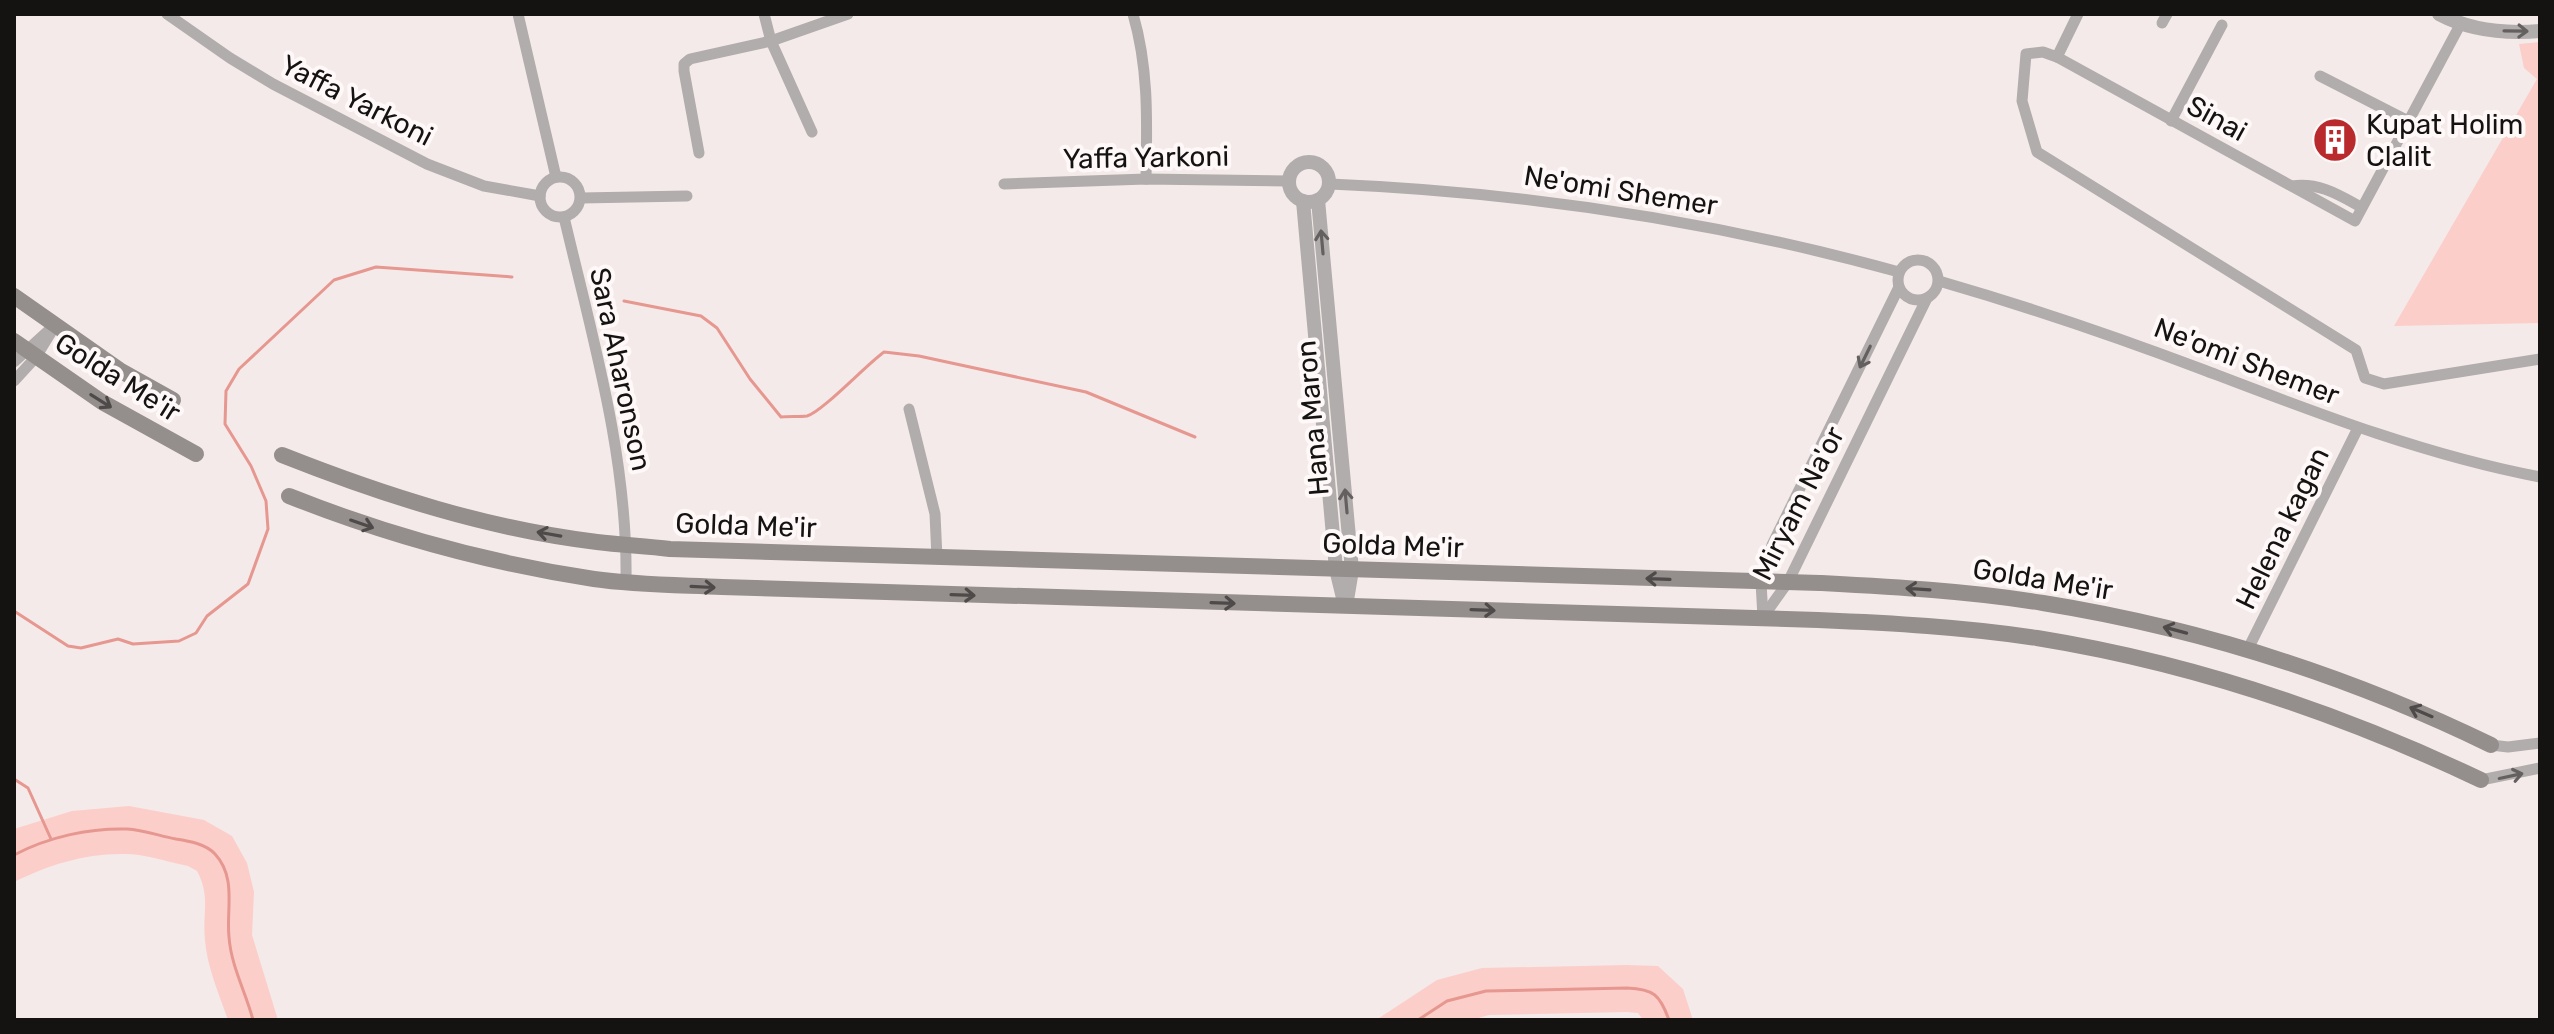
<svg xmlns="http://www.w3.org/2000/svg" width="2554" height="1034" viewBox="0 0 2554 1034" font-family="Rubik,sans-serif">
<rect width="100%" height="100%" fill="#f4eae9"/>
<g fill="#fccec9">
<path d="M2540 42V323L2394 326 2537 79 2524 68 2519 44Z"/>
<path d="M129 806 204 820 232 836 247 863 254 892 252 935 278 1020H228C219 994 207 967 205 940 202 913 211 897 197 871L188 866C168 862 145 854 125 854 86 853 48 865 14 882V829L72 811Z"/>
<path d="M1627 965 1658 966 1683 989 1693 1020H1643L1638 1013 1627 1012 1489 1015 1471 1020H1376L1437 980 1482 968Z"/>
</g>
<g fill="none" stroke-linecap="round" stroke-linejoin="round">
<g stroke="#e69790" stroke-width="3">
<path d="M624 301 701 316 717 328 750 379 781 417C789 416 799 417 807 416 822 412 866 365 884 352L919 356 1086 392 1195 437"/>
<path d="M14 611 68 646 81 648 118 639 133 644 179 641 196 633 207 616 248 584 268 529 266 501 251 466 225 424 226 391 239 369 334 280 376 267 512 277"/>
<path d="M14 779 28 788 51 839"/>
<path d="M14 855C48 837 89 828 127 829 143 830 160 836 176 839 189 841 206 844 215 854 237 878 226 909 229 937 231 966 246 993 253 1020"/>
<path d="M1418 1020 1447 1001 1486 991 1627 988C1654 989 1660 995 1669 1020"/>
</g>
<g stroke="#b1adac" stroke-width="11">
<path d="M167 14 230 58 273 84 427 164 484 186 540 196"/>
<path d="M518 14 556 177"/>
<path d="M764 14 771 41 812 132"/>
<path d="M1133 14C1149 69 1147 123 1146 179"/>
<path d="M2162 23 2167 14"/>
<path d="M2460 25 2355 221 2057 57 2043 52 2026 54 2022 101 2037 152 2356 350 2365 378 2384 384 2540 359"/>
<path d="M2057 57 2078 14"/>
<path d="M2320 76 2410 122"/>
<path d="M2171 121 2222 25"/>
<path d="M699 153 684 71V64L690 59 771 41 848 14"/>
<circle cx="560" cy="197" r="20"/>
<path d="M1004 184 1146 179 1289 181"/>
<path d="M1330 184C1522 192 1714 221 1899 272"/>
<path d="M2292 186C2319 182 2339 195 2361 207"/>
<path d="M581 198 687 196"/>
<path d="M564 217C592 336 628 457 626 581"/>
<circle cx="1918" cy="280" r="20"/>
<path d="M1939 281C2029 307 2117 337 2204 370 2314 412 2424 455 2540 477"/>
<path d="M14 362 48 331"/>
<path d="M14 381 36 357 55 326"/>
<path d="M909 409 935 514 937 558"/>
<path d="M1763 617 1788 582 1927 298"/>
<path d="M1763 618 1761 582 1772 545 1899 287"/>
<path d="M2248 649 2358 428"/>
<path d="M2491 745 2508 747 2540 743"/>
<path d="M2481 780 2540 768"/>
</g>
<g stroke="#b1adac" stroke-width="14">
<path d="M2439 14C2471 31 2505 34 2540 31"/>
<circle cx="1309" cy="182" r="20"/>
<path d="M1318 200 1352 570 1346 606"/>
<path d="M1303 201 1336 569 1344 602"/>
</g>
<g stroke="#948e8d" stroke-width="16">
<path d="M14 296 121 371 173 400"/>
<path d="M14 341 102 402 196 454"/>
<path d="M282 455C383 495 488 529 597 542 621 545 646 546 670 549L1820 583C1894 587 1969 591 2043 603 2199 628 2349 676 2491 745"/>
<path d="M289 496C387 535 489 563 594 579 636 585 680 585 722 587L1818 620C1891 623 1964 627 2037 638 2192 663 2340 713 2481 780"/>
</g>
</g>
<defs><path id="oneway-shaft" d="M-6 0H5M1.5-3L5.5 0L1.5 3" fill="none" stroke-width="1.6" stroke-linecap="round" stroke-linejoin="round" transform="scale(2)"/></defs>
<g stroke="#63605f">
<use href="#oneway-shaft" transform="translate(2516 31) rotate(1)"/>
<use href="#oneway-shaft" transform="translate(1322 242) rotate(-95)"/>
<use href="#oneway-shaft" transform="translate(1865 357) rotate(116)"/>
<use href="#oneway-shaft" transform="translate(1346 501) rotate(-95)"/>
<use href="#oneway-shaft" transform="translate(2511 776) rotate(-12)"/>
</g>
<g stroke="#4e4a49">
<use href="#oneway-shaft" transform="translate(101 401) rotate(32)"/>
<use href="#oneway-shaft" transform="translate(362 524) rotate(19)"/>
<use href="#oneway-shaft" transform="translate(549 534) rotate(-170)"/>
<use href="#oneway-shaft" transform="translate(1658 579) rotate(-178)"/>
<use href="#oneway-shaft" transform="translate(703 587) rotate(3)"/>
<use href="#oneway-shaft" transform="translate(1918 589) rotate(-176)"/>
<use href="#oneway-shaft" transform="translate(963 595) rotate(2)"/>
<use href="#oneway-shaft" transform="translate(1223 603) rotate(2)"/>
<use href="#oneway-shaft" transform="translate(1483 610) rotate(2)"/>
<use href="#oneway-shaft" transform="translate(2175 630) rotate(-165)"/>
<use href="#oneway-shaft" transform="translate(2421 712) rotate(-157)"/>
</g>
<defs>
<g id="building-disc" transform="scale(2.3)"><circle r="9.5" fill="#b92a2c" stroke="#fef9f8"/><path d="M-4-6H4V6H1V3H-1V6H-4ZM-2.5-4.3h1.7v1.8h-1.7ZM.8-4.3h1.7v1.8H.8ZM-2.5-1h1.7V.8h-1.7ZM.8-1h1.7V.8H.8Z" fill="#fff"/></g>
</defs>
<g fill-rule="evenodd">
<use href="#building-disc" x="2335" y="140"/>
</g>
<g text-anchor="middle" stroke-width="8" stroke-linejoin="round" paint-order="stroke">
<g font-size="28" fill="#151212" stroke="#fef9f8">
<text transform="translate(357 100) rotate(27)" y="10">Yaffa Yarkoni</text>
<text transform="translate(2217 118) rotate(29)" y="10">Sinai</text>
<text transform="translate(1146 157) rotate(-1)" y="10">Yaffa Yarkoni</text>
<text transform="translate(1621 190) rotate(9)" y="10">Ne'omi Shemer</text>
<text transform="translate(2247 361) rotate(21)" y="10">Ne'omi Shemer</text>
<text transform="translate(621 369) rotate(78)" y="10">Sara Aharonson</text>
<text transform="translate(118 377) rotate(32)" y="10">Golda Me'ir</text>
<text transform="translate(1312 418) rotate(-95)" y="10">Hana Maron</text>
<text transform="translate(1798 503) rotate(-63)" y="10">Miryam Na'or</text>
<text transform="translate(746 525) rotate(2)" y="10">Golda Me'ir</text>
<text transform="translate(2282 528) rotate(-64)" y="10">Helena kagan</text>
<text transform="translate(1393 545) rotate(2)" y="10">Golda Me'ir</text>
<text transform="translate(2043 579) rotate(9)" y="10">Golda Me'ir</text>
</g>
<g font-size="28" fill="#151212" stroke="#fef9f8" text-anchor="start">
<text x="2366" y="134">Kupat Holim<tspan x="2366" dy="32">Clalit</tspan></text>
</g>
</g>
<rect width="2554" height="1034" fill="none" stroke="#151212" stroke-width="32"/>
</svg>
